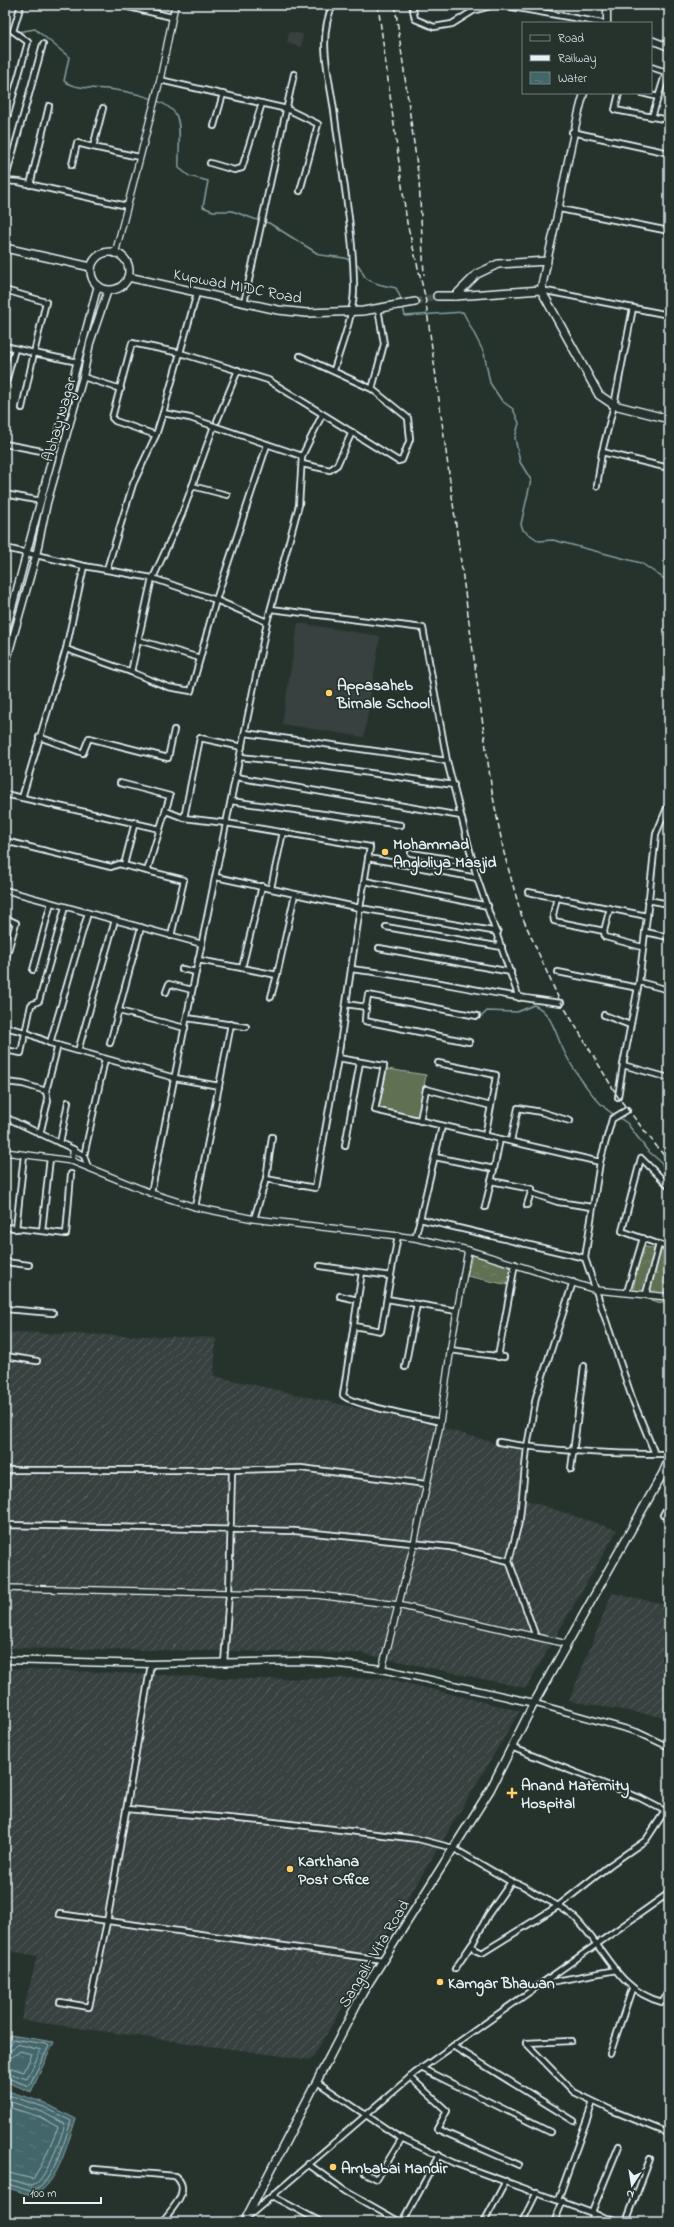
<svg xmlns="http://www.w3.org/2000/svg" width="674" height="2227" viewBox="0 0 674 2227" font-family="'Indie Flower',sans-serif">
<defs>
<pattern id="industrial-furrows" width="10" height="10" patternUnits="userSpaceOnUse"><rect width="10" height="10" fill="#374141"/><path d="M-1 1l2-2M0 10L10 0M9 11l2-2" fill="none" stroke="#545d5d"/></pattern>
<pattern id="forest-crowns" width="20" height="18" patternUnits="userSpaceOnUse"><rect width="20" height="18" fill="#5e7052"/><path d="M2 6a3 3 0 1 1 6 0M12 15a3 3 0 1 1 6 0" fill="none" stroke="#75856c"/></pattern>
<pattern id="water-ripples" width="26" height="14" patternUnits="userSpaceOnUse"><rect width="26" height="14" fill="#436669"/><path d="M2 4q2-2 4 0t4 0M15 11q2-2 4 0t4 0" fill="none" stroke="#5e7c7f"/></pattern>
</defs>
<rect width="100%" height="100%" fill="#26332d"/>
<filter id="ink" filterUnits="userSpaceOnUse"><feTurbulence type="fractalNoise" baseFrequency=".025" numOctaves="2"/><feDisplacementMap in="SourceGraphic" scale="8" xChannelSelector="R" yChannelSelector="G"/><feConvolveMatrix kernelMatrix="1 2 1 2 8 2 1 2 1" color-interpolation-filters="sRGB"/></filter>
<g filter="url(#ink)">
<g fill="#374141">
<path d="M289 32 303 34 301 47 287 43Z"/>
<path d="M298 623 380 636 364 737 282 724Z"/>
</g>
<g fill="url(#industrial-furrows)">
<path d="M5 1332 216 1338 214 1376 428 1424 523 1451 520 1498 617 1530 526 1688 360 1653 5 1648Z"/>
<path d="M612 1593 669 1605V1718L569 1701Z"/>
<path d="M5 1668 250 1679 386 1678 520 1711 311 2060 21 2020 37 1956 5 1950Z"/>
</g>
<path fill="#5e7052" stroke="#a3b0a5" d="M387 1069 426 1075 418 1119 379 1109Z"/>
<g fill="url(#forest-crowns)" stroke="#a3b0a5">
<path d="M642 1246 669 1252V1285L665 1304 632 1295Z"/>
<path d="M472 1255 517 1265 513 1286 467 1276Z"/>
</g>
<g fill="url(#water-ripples)" stroke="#859ea2">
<path d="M10 2035 54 2042 31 2092 5 2081V2052Z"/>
<path d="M5 2090 45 2103 76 2119C67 2144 59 2182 34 2196L5 2187Z"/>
</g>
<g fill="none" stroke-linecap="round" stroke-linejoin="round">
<g stroke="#a6b9bf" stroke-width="1">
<path d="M5 2047 10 2046 13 2039 46 2044 49 2046 29 2086 5 2077"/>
<path d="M5 2052 12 2050 17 2044 41 2050 27 2079 5 2072"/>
<path d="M5 2058 12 2057 20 2051 32 2054 24 2072 5 2066"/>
<path d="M5 2094 44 2107 71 2121C65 2140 52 2184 33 2192L5 2183"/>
<path d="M5 2100 42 2112 65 2124C61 2138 46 2181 32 2186L5 2178"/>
<path d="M5 2106 40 2117 58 2127 43 2162 33 2179 5 2172"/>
</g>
<g stroke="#859ea2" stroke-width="1.5">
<path d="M18 32 35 29 69 57 64 81C78 91 99 87 115 90 132 92 168 100 176 115 182 125 178 155 179 168L189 176 208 181 203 207 213 211H232L260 221"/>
<path d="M5 37 15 33"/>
<path d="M264 222 269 223 320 255 345 258 351 261"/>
<path d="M355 263C362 266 361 273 366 278 374 285 387 286 396 288L402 301"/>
<path d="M403 307 405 316 463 312 484 353 490 383 502 401 513 409 519 423 515 438 520 462 531 480 521 524 523 530 539 541 553 540 641 563 669 582"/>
<path d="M482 1016 487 1011 517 1012 534 1005C551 1012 555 1032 562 1047 571 1067 597 1106 615 1115"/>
<path d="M618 1117 627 1123 647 1150 662 1163 664 1170 669 1175"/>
</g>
<path stroke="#43504b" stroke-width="7" stroke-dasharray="7 3.5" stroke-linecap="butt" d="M415 302 437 296"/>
<g stroke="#e8f1f8" stroke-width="8">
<g id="minor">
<path d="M120 5 172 17"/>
<path d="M333 5C316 39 331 82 335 118 342 173 353 229 354 284 355 312 342 343 334 370"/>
<path d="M412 5 415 19 434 27 452 24 473 11 494 5"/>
<path d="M501 5 602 23"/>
<path d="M651 67 669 73"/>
<path d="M160 80 287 109 318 124 300 191"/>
<path d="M619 93 615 110 669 120"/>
<path d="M642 93 658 97"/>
<path d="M103 108 93 147 139 157"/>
<path d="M652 117 666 72"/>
<path d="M5 125 28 42 13 31 21 5"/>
<path d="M214 126 223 94"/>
<path d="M572 132 669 153"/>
<path d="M210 163 234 170 242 168 262 103"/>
<path d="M72 165 77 143 93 147"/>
<path d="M5 181 43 44"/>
<path d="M5 181 19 182 127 206"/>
<path d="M30 185 49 106"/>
<path d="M560 209 669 231"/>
<path d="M5 290 46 302 34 353 5 346"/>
<path d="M541 290 633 308 614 405 602 452 597 486"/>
<path d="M244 303 294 74"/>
<path d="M633 308 669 315"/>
<path d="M300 356 372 389 384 344 378 308"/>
<path d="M83 377 121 389"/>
<path d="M5 386 15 349"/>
<path d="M22 408 34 353 78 362"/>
<path d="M163 413 197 293"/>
<path d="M217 421 238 370"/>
<path d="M156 435 115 421 112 418 132 343 180 353 268 380 398 461 402 460 410 439 408 418 372 389"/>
<path d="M5 444 52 453"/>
<path d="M602 452 669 468"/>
<path d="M302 464 330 470 337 465 352 432"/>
<path d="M192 486 227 495"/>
<path d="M5 494 41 501"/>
<path d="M5 548 84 566 152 578 216 600 267 622 299 505 302 456 322 415"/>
<path d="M84 566 66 649 131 672 152 578"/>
<path d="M107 569 133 484 156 435 163 413 190 418 302 456"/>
<path d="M153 578 182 514 214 426"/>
<path d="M271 609 423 628 447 761 477 878 519 998"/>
<path d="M138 640 200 658"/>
<path d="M131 672 168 687 191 691 216 600 267 445"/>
<path d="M245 733 447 761"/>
<path d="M39 737 83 753 89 738 168 758 174 730"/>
<path d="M240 757 314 765 454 785"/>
<path d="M236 777 461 816"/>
<path d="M120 783 170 796 147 871"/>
<path d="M5 794 160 829"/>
<path d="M22 798 66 649"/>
<path d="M231 801 401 825"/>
<path d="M166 811 184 818 200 738 242 747"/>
<path d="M184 818 226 823 370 847 360 908 216 877"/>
<path d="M5 841 111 867 119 864 184 880 171 936"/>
<path d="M411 853 474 863"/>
<path d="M368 858 477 878"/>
<path d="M124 865 135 822"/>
<path d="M365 881 488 906"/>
<path d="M262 886 242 968 277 975 295 894"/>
<path d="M271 888 283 832"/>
<path d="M5 890 202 944"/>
<path d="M528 892 647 916 639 982 623 1065 669 1078"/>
<path d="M557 897 553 915 554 921 604 931"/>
<path d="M648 900 669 904"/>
<path d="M610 908 604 931 605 937 642 947"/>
<path d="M647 916 656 834 669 803"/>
<path d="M5 918 16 923 5 961"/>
<path d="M115 920 78 1051 175 1078 219 1086 231 1024"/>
<path d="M386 927 502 947"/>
<path d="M645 932 669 937"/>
<path d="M379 948 511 972"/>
<path d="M198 960 242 968"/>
<path d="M182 969 196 972"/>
<path d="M351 969C422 977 491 995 561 1003"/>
<path d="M33 970 51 903"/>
<path d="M558 972 638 988"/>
<path d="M639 982 669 990"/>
<path d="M166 992 169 984 192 990"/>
<path d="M271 997 277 975"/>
<path d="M346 1004 366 1007 365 1021 469 1042"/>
<path d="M366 1007 368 995 477 1016"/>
<path d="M119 1011 185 1028"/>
<path d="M604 1015 630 1025"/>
<path d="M187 1018 246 1027"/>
<path d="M5 1027 25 1032 50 1043 88 913"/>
<path d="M50 1043 78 1051"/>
<path d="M110 1043 141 927"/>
<path d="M5 1050 21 1053 31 1005 39 1001 65 907"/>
<path d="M338 1058 384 1066 375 1110 600 1162 612 1119 627 1110"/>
<path d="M5 1082 23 1084 46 1091"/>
<path d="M618 1097 623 1065"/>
<path d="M5 1117 73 1149 72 1161"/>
<path d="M420 1121 426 1089 491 1106 496 1075 438 1063"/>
<path d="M5 1126 7 1118"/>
<path d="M40 1134 48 1101 46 1091 58 1045"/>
<path d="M485 1136 491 1106"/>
<path d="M511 1141 518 1108 541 1112 570 1121"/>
<path d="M60 1143 68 1102"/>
<path d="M345 1146 360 1062"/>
<path d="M73 1149 84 1156"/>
<path d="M435 1157 494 1169 500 1139"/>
<path d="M50 1158 42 1231 66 1234 71 1174"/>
<path d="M600 1162 585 1258 632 1398 655 1454"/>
<path d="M88 1167 84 1156 105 1059"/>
<path d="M266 1179 315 1188 338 1058 360 908 498 932"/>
<path d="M491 1181 532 1189 527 1205"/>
<path d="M669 1186 641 1158 622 1231 669 1248"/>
<path d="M151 1193 267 622"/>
<path d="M531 1193 558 1202 592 1207"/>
<path d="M195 1207 219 1086"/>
<path d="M485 1207 494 1169"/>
<path d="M254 1219 266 1179 272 1137"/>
<path d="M420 1219 442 1126"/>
<path d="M5 1227 42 1231"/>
<path d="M16 1229 24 1155"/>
<path d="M415 1238 420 1219 585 1258"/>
<path d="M5 1262 29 1265"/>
<path d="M320 1266 362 1272"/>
<path d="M391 1276 362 1272 343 1395C348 1404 425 1418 440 1422"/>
<path d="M627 1292 643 1238"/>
<path d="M646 1294 659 1244"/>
<path d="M340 1296 358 1300"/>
<path d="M387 1299 457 1311"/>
<path d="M5 1309 53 1313"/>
<path d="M354 1326 381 1331 398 1235"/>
<path d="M450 1350 504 1357"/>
<path d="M5 1356 37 1361"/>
<path d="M498 1357 515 1264"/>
<path d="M405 1367 417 1304"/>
<path d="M499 1442C555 1452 612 1454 669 1454"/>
<path d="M571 1469 584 1366"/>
<path d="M5 1470H232L301 1468 426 1484"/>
<path d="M5 1494 6 1469"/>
<path d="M669 1504 663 1515 669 1516"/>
<path d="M5 1525 295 1531 450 1547 509 1561"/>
<path d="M536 1637 509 1561 520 1518 527 1447 536 1397 573 1282"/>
<path d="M224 1663 229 1594 232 1470"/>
<path d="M534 1703 637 1732 669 1747"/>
<path d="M511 1747 640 1798 669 1813"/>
<path d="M127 1809 273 1822 418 1839 453 1848 511 1882 488 1915 472 1945 475 1950 482 1953 558 1906 610 1865 646 1840 665 1811"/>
<path d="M511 1882C522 1883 528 1890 538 1895 550 1901 563 1908 574 1917 605 1947 617 1991 662 2002L669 1990"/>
<path d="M59 1914 383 1960"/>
<path d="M455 1969 472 1944"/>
<path d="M545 1983 616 1970"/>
<path d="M60 2002 89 2007 107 1922 151 1664"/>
<path d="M526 2043 574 2092 611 2110 668 2133"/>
<path d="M526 2043 571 2041"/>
<path d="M453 2046 574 2121"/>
<path d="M610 2054 632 1989"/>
<path d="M421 2068 550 2132"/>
<path d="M410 2077 447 2111 437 2129 519 2165"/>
<path d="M317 2082 397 2136 454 2163 617 2222"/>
<path d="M308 2164 345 2191 400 2222"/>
<path d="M94 2169 175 2176C193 2190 172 2208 162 2222"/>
<path d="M365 2173 377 2179 402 2138"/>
<path d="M272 2196 321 2222"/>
<path d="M558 2200 593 2102"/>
<path d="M592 2212 619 2146"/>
<path d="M250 2215 415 2073 669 1893"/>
<path d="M403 2222 439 2155"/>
<path d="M484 2222 506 2181"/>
<path d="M522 2222 537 2192"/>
<path d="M554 2222 563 2201"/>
<path d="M591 2222 594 2213"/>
<path d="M626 2222 650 2159"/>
</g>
</g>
<g stroke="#e8f1f8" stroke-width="8">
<g id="tertiary">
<path d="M115 254 160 80 175 5"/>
<path d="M5 1152 72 1161 151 1193 195 1207 254 1219 415 1238 468 1250 596 1290 669 1297"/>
<path d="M5 1588 317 1595 398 1605 567 1644"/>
<path d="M382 1669 414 1544 439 1429 452 1340 468 1250"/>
</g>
</g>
<g stroke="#e8f1f8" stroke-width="9">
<g id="secondary">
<path d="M607 5V23"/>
<path d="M651 40 669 47"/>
<path d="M547 261C561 205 568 148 584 93"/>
<path d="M5 634 98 285"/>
<path d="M5 666 36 556 47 503 83 377 90 343 108 290"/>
<path d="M5 1660 151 1664 297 1661 322 1662 382 1669 534 1703"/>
</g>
</g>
<g stroke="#e8f1f8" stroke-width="10">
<g id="primary">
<path d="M5 248 91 267"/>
<circle cx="110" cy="271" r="19"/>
<path d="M128 277 278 310 306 313 363 311 415 302"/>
<path d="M437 296H455L477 274 498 264 547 261 541 290 599 395 614 405 669 419"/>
<path d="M455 296 541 290"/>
<path d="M244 2222 363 1992 490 1790 534 1703 663 1473 669 1459"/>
</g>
</g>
<use href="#minor" stroke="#26332d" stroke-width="4.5"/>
<use href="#tertiary" stroke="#26332d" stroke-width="5.5"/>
<use href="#secondary" stroke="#26332d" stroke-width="6"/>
<use href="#primary" stroke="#26332d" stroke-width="7"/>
<g stroke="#e8f1f8" stroke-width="1.5" stroke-dasharray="6 3" stroke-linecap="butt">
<path d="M378 5 407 223 425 296 430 333 492 792 504 853 521 914 558 997 618 1097 669 1162"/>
<path d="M395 5 419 180 424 275"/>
</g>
</g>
</g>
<g fill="#ffd166" stroke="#26332d" stroke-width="1.5">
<circle cx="329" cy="693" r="4"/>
<circle cx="385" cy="852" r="4"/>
<path d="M510 1787h4v4h4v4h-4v4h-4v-4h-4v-4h4z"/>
<circle cx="290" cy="1869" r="4"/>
<circle cx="440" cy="1982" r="4"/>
<circle cx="333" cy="2167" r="4"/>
</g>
<g text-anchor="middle" stroke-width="3.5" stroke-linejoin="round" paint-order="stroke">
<g font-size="16" fill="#e8f1f8" stroke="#26332d">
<text transform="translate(238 285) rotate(11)" y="6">Kupwad MIDC Road</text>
<text transform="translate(58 419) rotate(-74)" y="6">Abhay Nagar</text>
<text transform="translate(373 1953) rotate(-59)" y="6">Sangali- Vita Road</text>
</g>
<g font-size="16" font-weight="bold" fill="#e8f1f8" stroke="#26332d" text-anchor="start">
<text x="337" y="690">Appasaheb<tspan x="337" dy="18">Birnale School</tspan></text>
<text x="393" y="849">Mohammad<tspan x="393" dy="18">Angloliya Masjid</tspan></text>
<text x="521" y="1790">Anand Maternity<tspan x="521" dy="18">Hospital</tspan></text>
<text x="298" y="1866">Karkhana<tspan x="298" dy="18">Post Office</tspan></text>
<text x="448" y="1988">Kamgar Bhawan</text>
<text x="341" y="2173">Ambabai Mandir</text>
</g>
</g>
<rect width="674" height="2227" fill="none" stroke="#26332d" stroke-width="20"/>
<rect x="10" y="10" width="654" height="2207" fill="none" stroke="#e8f1f8" stroke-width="1.5" filter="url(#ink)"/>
<rect x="522" y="22" width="130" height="72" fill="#26332d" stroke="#747f7e"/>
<rect x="530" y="35" width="20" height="6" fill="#26332d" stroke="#747f7e"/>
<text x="558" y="42" font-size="12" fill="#e8f1f8">Road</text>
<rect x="530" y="55" width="20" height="6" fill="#e8f1f8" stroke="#747f7e"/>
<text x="558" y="62" font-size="12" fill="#e8f1f8">Railway</text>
<rect x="530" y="72" width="20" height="12" fill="url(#water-ripples)" stroke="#747f7e"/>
<text x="558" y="82" font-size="12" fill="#e8f1f8">Water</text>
<g transform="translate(632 2185) rotate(192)" stroke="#26332d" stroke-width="3" paint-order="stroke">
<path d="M0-3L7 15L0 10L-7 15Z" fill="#e8f1f8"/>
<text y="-6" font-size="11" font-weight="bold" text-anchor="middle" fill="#e8f1f8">N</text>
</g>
<path d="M24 2197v6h77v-6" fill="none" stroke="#e8f1f8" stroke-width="2"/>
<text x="30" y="2197" font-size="12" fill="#e8f1f8" stroke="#26332d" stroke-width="3" paint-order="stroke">100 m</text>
</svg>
